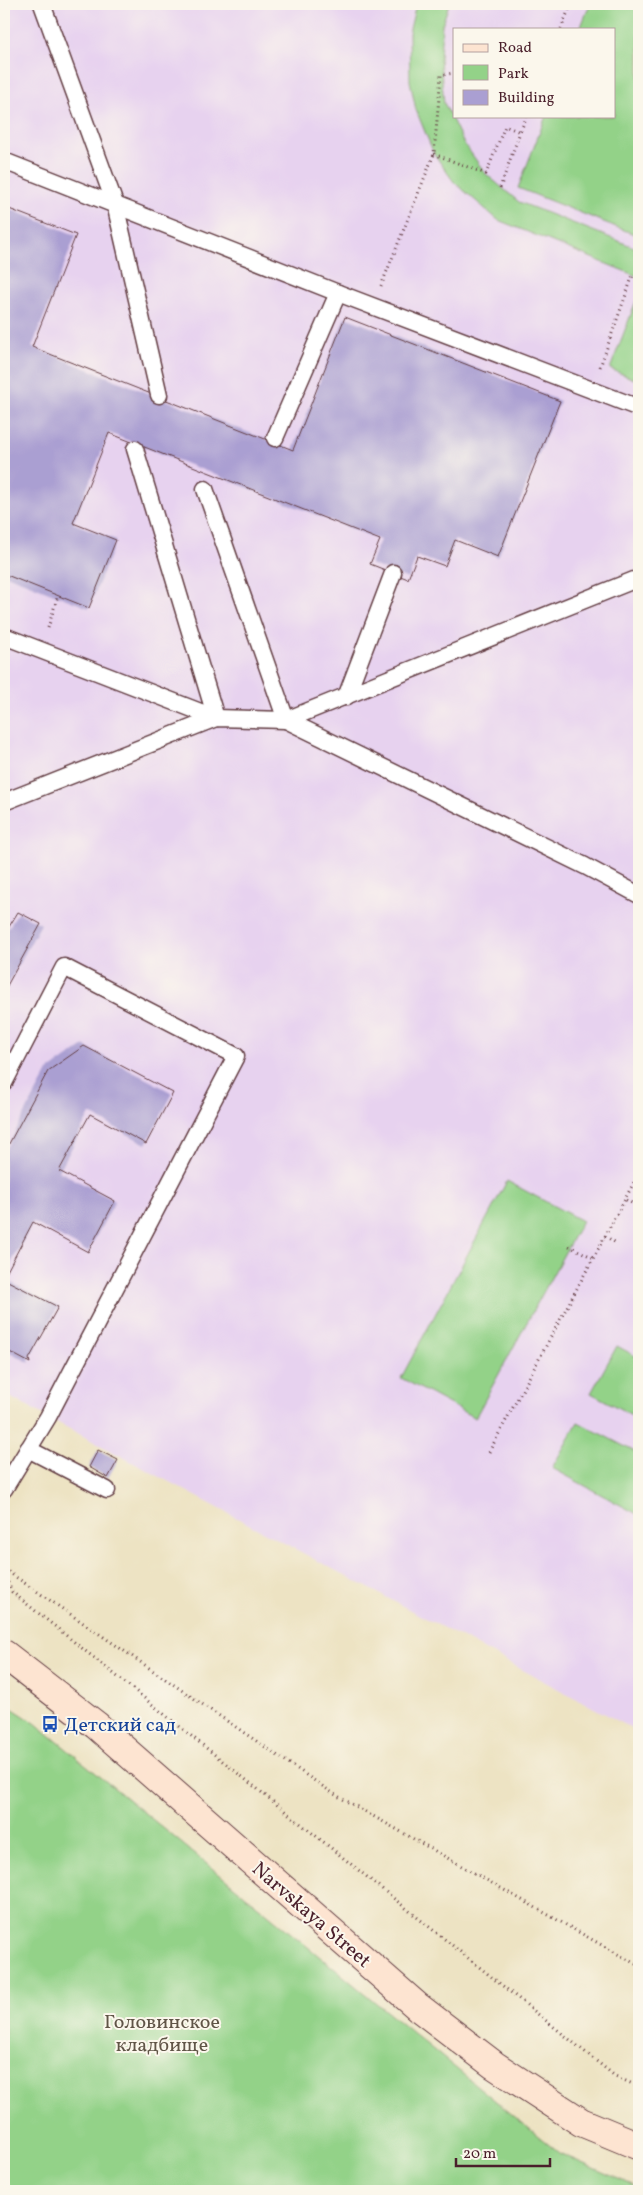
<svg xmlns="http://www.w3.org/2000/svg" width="643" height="2195" viewBox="0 0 643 2195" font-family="Vollkorn,serif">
<rect width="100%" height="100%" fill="#fbf7ec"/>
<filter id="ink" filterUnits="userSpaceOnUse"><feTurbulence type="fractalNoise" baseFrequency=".02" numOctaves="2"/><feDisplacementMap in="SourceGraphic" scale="10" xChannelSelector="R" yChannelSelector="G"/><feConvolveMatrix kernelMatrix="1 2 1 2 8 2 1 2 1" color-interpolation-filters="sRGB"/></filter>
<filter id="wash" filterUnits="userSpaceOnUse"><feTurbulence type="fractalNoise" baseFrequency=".0096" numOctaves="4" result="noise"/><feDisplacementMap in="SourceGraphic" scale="20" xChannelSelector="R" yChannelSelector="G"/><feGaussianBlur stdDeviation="1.12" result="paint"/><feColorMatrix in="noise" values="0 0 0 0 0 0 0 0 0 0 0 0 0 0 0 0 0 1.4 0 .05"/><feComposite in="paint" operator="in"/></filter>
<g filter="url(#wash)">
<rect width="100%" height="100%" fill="#ede3c3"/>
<path fill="#e7d2ef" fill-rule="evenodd" d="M4 4H639V1732L4 1394ZM454 29H614V116H454Z"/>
<g fill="#93d288" stroke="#6e785a">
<path d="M416 4H449L442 25 440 59 444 103 463 142 486 174 519 202 639 249V277L498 220 454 182 434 154 416 110 410 81 409 33Z"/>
<path d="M590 4H639V236L518 188 546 116H614V29H580Z"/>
<path d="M638 296H639V381L610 369Z"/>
<path d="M507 1181 582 1221 475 1418 401 1378Z"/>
<path d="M617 1346 639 1358V1419L591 1393Z"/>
<path d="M578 1422 639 1454V1515L552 1468Z"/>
<path d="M4 1703 35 1723 559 2153 639 2188V2191H4Z"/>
</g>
<g id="blocks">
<g fill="#aa9fd2">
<path d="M4 207 76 235 32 347 293 450 345 317 560 401 498 557 455 540 445 566 417 556 408 579 370 564 380 540 109 433 73 523 116 540 89 608 4 574Z"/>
<path d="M18 912 41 924 4 991V935Z"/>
<path d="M84 1046 173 1093 146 1144 90 1114 59 1171 115 1201 88 1252 33 1222 4 1277V1153L48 1071Z"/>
<path d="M4 1279 58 1307 29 1359 30 1363 4 1349Z"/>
<path d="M98 1450 118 1460 108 1478 89 1467Z"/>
</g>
</g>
</g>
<g filter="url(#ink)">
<use href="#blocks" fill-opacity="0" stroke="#623c42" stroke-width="1"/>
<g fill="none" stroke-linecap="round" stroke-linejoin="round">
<g stroke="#623c42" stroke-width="19">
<g id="lane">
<path d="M42 4 115 204 159 395"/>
<path d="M4 161 338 293 639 408"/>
<path d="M275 438 338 293"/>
<path d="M205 489 286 720 585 866 639 895"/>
<path d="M4 636 216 718 135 449"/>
<path d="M346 697 393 573"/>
<path d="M4 802 216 718 286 720 639 578"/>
<path d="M4 1083 64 967 236 1056 48 1417 4 1489"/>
<path d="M28 1449 107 1490"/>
</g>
</g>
<g stroke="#623c42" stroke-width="30">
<path id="secondary" d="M4 1654 96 1725 418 2007 494 2065 581 2122 639 2146"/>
</g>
<g stroke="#623c42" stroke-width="3" stroke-dasharray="1 4" stroke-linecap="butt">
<path d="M561 29 571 4"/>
<path d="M434 154 486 174 505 126 520 132 527 116"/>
<path d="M500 188 520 132"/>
<path d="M381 286 434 154 441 75 454 73"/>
<path d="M600 367 633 275"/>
<path d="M48 628 58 595"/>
<path d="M626 1200 639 1207"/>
<path d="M605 1236 616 1243"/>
<path d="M569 1246 594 1258"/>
<path d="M489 1452 639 1173"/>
<path d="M4 1569 334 1794 639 1966"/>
<path d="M4 1573 12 1592 615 2076 639 2087"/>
</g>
<use href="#lane" stroke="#fff" stroke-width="16"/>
<use href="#secondary" stroke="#fde4d1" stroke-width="28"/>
</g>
</g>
<defs>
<g id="bus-bare" transform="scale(1.35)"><path d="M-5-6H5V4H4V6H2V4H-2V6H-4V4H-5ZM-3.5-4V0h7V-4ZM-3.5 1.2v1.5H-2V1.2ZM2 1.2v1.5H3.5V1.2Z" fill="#1a4fb4" stroke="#fbf7ec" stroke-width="2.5" paint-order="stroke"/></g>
</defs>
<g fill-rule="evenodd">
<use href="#bus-bare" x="50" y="1724"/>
</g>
<g text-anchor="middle" stroke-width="4" stroke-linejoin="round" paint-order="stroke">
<g font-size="20" fill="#164399" stroke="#fbf7ec" text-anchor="start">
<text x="64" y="1731">Детский сад</text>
</g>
<g font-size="20" fill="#4a1f2b" stroke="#fbf7ec">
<text transform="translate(312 1914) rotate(41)" y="7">Narvskaya Street</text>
</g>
<g font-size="20" fill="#605547" stroke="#fbf7ec">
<text x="162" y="2028">Головинское<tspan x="162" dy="23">кладбище</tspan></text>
</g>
</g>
<rect width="643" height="2195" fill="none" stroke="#fbf7ec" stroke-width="20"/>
<rect x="453" y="28" width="162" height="90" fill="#fbf7ec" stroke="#b4a19f"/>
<rect x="463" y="44" width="25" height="8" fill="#fde4d1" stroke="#b4a19f"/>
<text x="498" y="52" font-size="15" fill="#4a1f2b">Road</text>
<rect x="463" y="65" width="25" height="15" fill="#93d288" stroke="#b4a19f"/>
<text x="498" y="78" font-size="15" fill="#4a1f2b">Park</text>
<rect x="463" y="90" width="25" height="15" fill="#aa9fd2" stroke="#b4a19f"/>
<text x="498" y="102" font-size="15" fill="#4a1f2b">Building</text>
<path d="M456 2158v8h94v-8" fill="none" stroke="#4a1f2b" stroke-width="2.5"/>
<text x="463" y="2158" font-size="15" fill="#4a1f2b" stroke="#fbf7ec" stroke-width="4" paint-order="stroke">20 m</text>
</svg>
